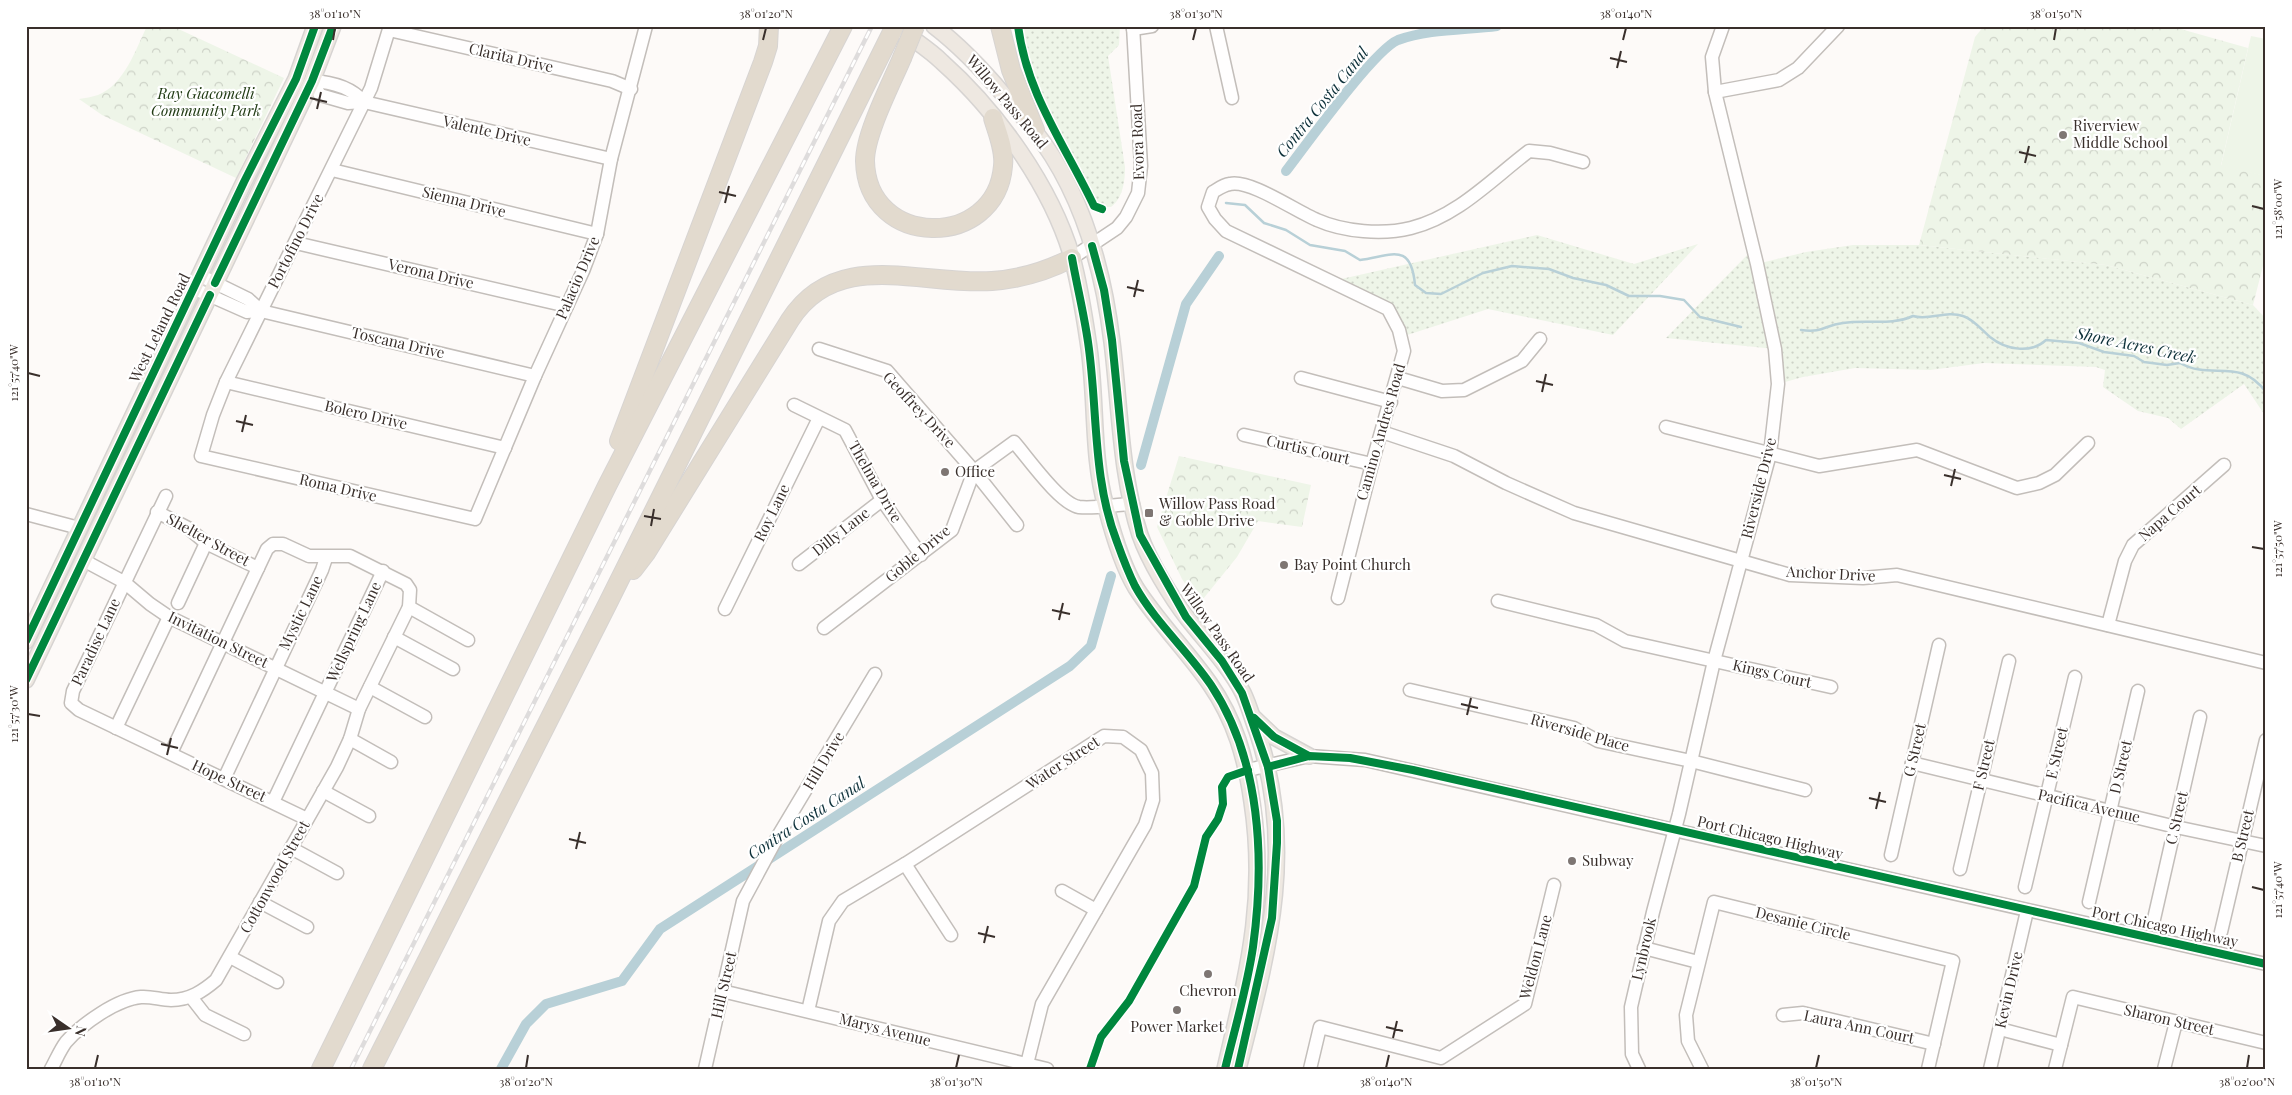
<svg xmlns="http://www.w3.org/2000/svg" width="2292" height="1095" viewBox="0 0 2292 1095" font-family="'Playfair Display',serif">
<defs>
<pattern id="grass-dots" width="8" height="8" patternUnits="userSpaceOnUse" patternTransform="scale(1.25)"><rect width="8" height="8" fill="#eef5e8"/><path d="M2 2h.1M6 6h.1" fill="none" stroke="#cdd2c7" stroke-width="1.8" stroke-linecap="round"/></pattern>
<pattern id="forest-crowns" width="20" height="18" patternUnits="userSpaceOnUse" patternTransform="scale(1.25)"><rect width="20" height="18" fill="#eef5e8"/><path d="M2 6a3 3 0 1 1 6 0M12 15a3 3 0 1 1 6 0" fill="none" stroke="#cdd2c7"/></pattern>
</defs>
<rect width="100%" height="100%" fill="#fdfaf8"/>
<g fill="url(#grass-dots)">
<path d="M1022 26H1120L1119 45 1108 56 1125 167C1125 181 1123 198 1111 207L1098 205 1092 199 1038 91 1031 72Z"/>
<path d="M1537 235 1634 264 1698 244 1613 335 1488 309 1401 337 1388 309 1328 282Z"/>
<path d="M1853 245H1919L2106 265 2253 305 2266 319V417L2244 384 2181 429 2168 418 2138 411 2103 387 2105 370 2096 367 1984 363 1930 370 1855 368 1803 377 1778 384 1775 349 1666 338 1753 249 1757 264 1806 252Z"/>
</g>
<g fill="url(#forest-crowns)">
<path d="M147 26H172L284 78 236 178 102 115 79 99C85 98 92 97 98 95 124 85 136 49 147 26Z"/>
<path d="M1984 26H2170L2248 48 2221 165 2266 176V254L2253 305 2106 265 1919 245 1975 37Z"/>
<path d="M1179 456 1311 485 1302 527 1258 521 1237 557 1199 604 1182 579 1157 527Z"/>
</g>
<path fill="#eef5e8" d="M2251 36 2266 39 2265 176 2221 166Z"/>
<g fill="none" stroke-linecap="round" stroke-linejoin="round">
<g stroke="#b8d0d7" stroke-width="2.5">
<path d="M1226 203 1245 205 1264 223 1286 230 1310 245 1345 251 1360 260C1391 256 1411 241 1415 285L1426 293 1441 294 1483 273 1512 266 1549 269 1573 278 1606 285 1629 296H1660L1684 300 1700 317 1741 327"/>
<path d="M1801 330C1824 333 1824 325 1843 323 1867 319 1891 326 1913 316 1929 321 1946 310 1963 316 1973 319 1982 330 1990 337 2006 350 2031 354 2046 340L2079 343 2104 352 2134 356 2144 362 2167 365 2180 363C2212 381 2239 356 2266 392"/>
</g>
<g stroke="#b8d0d7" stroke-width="10">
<path d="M1286 171C1306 145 1374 50 1398 40 1428 29 1465 30 1497 26"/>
<path d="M1141 465 1186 304 1219 256"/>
<path d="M501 1069 526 1024 546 1004 622 981 660 929 1070 666 1091 646 1111 576"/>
</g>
<g stroke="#c3beba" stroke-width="15">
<g id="minor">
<path d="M390 26 371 88 226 382 213 415 201 456 475 519 535 376 583 271 597 234 611 159 646 26"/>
<path d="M1216 26 1232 98"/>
<path d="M1133 29 1152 26"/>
<path d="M389 30 612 81 631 89"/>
<path d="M312 81 320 95 348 103 364 102 611 159"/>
<path d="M312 81C332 82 351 87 364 102"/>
<path d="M1715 92 1779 80 1798 68 1838 26"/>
<path d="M332 170 597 234"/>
<path d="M296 243 567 306"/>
<path d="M1072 258 1117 228 1126 217 1138 193 1141 166 1133 26"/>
<path d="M201 276 248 299 261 311"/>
<path d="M195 289 247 312 261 311 535 376"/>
<path d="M819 349 887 371 974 471 1017 525"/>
<path d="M1301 378 1391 402"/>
<path d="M1398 378 1442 391 1464 390 1522 361 1540 339"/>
<path d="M226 382 505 448"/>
<path d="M794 405 845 430 882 500 921 555"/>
<path d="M1666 427 1819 466 1917 450 2017 488 2039 483 2055 475 2088 443"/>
<path d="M1382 432 1454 456 1506 483 1574 513 1790 575 1863 578 1897 575 2266 663"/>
<path d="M1244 435 1372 464"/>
<path d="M166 496 73 691 71 703 79 710 307 819"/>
<path d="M26 514 79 528"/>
<path d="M83 560 124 582 150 604 169 617 359 709"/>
<path d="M799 564 882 500"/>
<path d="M1338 598 1372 464 1404 351 1399 330 1388 309 1226 231 1215 219 1208 207 1213 192C1218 189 1223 185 1230 184 1250 179 1297 212 1317 220 1344 232 1383 235 1411 228 1458 216 1492 179 1529 151L1550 153 1583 162"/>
<path d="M1498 601 1596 625 1625 641 1831 687"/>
<path d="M178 603 206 543"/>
<path d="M409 607 468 640"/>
<path d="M725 609 819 418"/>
<path d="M2108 625 2125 561 2133 545 2224 465"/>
<path d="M824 628 952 530 974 471 1014 442C1028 458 1060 504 1079 507 1096 509 1116 504 1133 504"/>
<path d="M394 637 453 669"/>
<path d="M370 687 425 717"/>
<path d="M1410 690 1574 728 1598 741 1691 761 1805 790"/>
<path d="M116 728 169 617"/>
<path d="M350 739 391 762"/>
<path d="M171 753 258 568"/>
<path d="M1912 763 2176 827 2266 846"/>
<path d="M1248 770 1309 756 1365 760 2266 964"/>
<path d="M224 779 322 570 326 558"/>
<path d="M323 791 369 816"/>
<path d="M273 802 383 571"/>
<path d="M291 848 337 873"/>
<path d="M1891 855 1939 645"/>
<path d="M905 864 951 935"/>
<path d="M1960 869 2009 661"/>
<path d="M2025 887 2075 677"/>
<path d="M1062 891 1096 910"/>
<path d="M260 902 307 927"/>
<path d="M2089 902 2138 691"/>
<path d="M2154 919 2200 717"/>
<path d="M2221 932 2266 740"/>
<path d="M1644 948 1698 962"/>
<path d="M230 957 277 982"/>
<path d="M722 991 1047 1069"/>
<path d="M191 997 205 1015 244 1034"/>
<path d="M808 1011 829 921 843 901 905 864 1104 736 1123 737 1141 750 1152 773 1153 800 1145 825 1042 1004 1027 1064"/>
<path d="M1783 1015 1803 1013 1934 1044"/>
<path d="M2000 1029 2061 1045"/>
<path d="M51 1069C56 1060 60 1050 66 1042 82 1024 117 999 141 997 151 996 161 1000 171 1000 190 1000 203 991 216 980L337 767 350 739 359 709 409 607 410 590 406 584 350 556H309L283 544H273L267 549 258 568 206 543 188 528 157 512"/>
<path d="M705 1069 743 901 778 836 875 674"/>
<path d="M1310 1069 1320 1027 1441 1058 1525 1004 1554 885"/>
<path d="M1639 1069 1632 1054 1631 1007 1653 912 1679 814 1714 661 1770 454 1778 384 1775 349 1757 264 1715 92 1712 57 1723 26"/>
<path d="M1702 1069 1688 1041 1686 1015 1714 902 1953 961 1928 1069"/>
<path d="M1990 1069 2027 911"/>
<path d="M2055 1069 2073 997 2266 1043"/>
<path d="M2164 1069 2176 1022"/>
</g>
</g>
<g stroke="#d7d4d2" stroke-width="18">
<g id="major">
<path d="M934 26C960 46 982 69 1003 94 1013 106 1024 117 1033 129 1081 189 1103 267 1112 342 1120 406 1120 473 1140 535 1149 561 1171 597 1188 619 1207 643 1229 666 1243 693 1249 705 1252 718 1257 731 1297 850 1268 952 1238 1069"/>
<path d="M901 30C915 41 930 50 942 62 997 111 1051 186 1072 257 1079 284 1084 314 1088 341 1097 396 1091 454 1106 507 1113 534 1122 565 1136 588 1158 622 1187 651 1210 684 1235 720 1246 759 1252 802 1267 901 1247 973 1225 1069"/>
<path d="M26 641 244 182 296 79 315 26"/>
<path d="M26 680 312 81 333 26"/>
<path d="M1253 717 1274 737 1309 756"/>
</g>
</g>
<g stroke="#d7d4d2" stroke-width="20">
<g id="highway">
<path d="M1000 26 1011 70 1035 130"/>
<path d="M902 58C891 84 865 134 865 161 867 249 996 250 1003 166 1005 150 997 132 993 118"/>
<path d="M619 441 763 62 768 46 769 26"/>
<path d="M633 570 646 553 790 320C837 247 921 286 992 281 1020 279 1047 271 1072 258"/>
<path d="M321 1069 607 486 843 26"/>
<path d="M372 1069 608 603 895 26"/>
</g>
</g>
<use href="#minor" stroke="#fffefe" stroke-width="12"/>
<use href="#major" stroke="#eee8e1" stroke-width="15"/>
<use href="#highway" stroke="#e2dace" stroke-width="18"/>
<g stroke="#dedcdc" stroke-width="4.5">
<path id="rail" d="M351 1069 872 26"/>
</g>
<use href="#rail" stroke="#fff" stroke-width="2.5" stroke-dasharray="8" stroke-linecap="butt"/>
<g stroke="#d7d4d2" stroke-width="20" stroke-linecap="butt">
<path id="highway-bridge" d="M902 58 915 26"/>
</g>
<use href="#highway-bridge" stroke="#e2dace" stroke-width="18"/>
<g stroke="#fff" stroke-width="11">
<g id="cycleway">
<path d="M1018 26C1027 95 1065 145 1094 206L1102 209"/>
<path d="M1092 246 1104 290 1112 340 1124 461 1140 535 1186 617 1222 661 1242 693 1268 767 1277 821V843L1272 918 1238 1069"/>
<path d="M1072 258C1077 286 1084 314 1088 342 1098 409 1092 478 1117 542 1122 556 1128 572 1135 586 1155 622 1188 651 1211 685 1261 760 1265 860 1253 947 1247 988 1235 1028 1225 1069"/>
<path d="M215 283 312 81 333 26"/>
<path d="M26 641 244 182 296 79 315 26"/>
<path d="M26 680 210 295"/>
<path d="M1254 718 1274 737 1309 756"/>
<path d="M1268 767 1309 756 1350 758 1413 770 2266 964"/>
<path d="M1090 1069 1101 1037 1129 1001 1194 886 1206 837 1218 819 1223 804 1222 787 1228 777 1248 770"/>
</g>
</g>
<use href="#cycleway" stroke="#00873e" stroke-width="8"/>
</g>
<path fill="none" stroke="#392f2b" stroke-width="2" d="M333 40 335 28M763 40 766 28M1193 40 1196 28M1623 40 1626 28M2054 40 2056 28M1610 58 1627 62M1617 68 1621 51M310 98 327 102M317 109 321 92M2019 152 2036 156M2025 163 2029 146M719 192 736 196M725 203 729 186M2252 206 2264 209M1127 287 1144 291M1134 297 1138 280M28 373 40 376M1536 381 1553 385M1542 392 1546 374M236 421 253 425M242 432 246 415M1944 475 1961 479M1951 486 1955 469M644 516 661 519M651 526 654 509M2252 547 2264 549M1052 610 1070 614M1059 620 1063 603M1461 704 1478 708M28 714 40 716M1467 715 1471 698M161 744 178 748M167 755 171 738M1869 798 1886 802M1876 809 1880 792M569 839 586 843M576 849 580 832M2252 887 2264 890M978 933 995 937M984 943 988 926M1386 1027 1403 1031M1393 1038 1397 1021M95 1068 98 1055M526 1068 528 1055M956 1068 959 1055M1386 1068 1389 1055M1816 1068 1819 1055M2247 1068 2249 1055"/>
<g fill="#7e7673" stroke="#fff" stroke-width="2">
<circle cx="2063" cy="135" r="5"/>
<circle cx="945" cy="472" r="5"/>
<rect x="1144" y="508" width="10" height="10" rx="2.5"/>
<circle cx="1284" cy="565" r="5"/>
<circle cx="1572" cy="861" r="5"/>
<circle cx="1208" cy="974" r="5"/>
<circle cx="1177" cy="1010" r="5"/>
</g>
<g text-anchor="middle" stroke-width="4.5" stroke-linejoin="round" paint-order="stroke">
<g font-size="15" fill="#392f2b" stroke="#fff">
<text transform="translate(511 58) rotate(13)" y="5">Clarita Drive</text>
<text transform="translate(1007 102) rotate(50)" y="5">Willow Pass Road</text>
<text transform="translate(487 131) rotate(13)" y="5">Valente Drive</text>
<text transform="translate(1138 142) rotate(-92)" y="5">Evora Road</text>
<text transform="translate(464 202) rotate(14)" y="5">Sienna Drive</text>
<text transform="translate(296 241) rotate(-63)" y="5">Portofino Drive</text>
<text transform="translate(431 274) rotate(13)" y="5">Verona Drive</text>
<text transform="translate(578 278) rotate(-67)" y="5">Palacio Drive</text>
<text transform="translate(160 328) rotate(-64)" y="5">West Leland Road</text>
<text transform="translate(398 343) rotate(13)" y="5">Toscana Drive</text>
<text transform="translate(919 410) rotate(47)" y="5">Geoffrey Drive</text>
<text transform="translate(366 415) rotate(13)" y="5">Bolero Drive</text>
<text transform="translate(1381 432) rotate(-74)" y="5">Camino Andres Road</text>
<text transform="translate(1308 450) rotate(13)" y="5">Curtis Court</text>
<text transform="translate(875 482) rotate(60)" y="5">Thelma Drive</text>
<text transform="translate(338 488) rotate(13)" y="5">Roma Drive</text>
<text transform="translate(1759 488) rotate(-76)" y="5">Riverside Drive</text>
<text transform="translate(772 513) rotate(-64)" y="5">Roy Lane</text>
<text transform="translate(2170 513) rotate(-41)" y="5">Napa Court</text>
<text transform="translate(841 532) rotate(-38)" y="5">Dilly Lane</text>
<text transform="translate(208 540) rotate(29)" y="5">Shelter Street</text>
<text transform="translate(918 554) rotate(-40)" y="5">Goble Drive</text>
<text transform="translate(1831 574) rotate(3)" y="5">Anchor Drive</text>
<text transform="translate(301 613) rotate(-64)" y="5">Mystic Lane</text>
<text transform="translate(354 632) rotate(-65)" y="5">Wellspring Lane</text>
<text transform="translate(1217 633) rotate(55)" y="5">Willow Pass Road</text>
<text transform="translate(218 640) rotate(26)" y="5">Invitation Street</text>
<text transform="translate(96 642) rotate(-65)" y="5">Paradise Lane</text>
<text transform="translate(1772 674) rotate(13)" y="5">Kings Court</text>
<text transform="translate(1580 733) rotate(16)" y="5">Riverside Place</text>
<text transform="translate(1915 750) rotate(-77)" y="5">G Street</text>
<text transform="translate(2057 753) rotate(-77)" y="5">E Street</text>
<text transform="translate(824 761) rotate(-59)" y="5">Hill Drive</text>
<text transform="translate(1063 763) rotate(-33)" y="5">Water Street</text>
<text transform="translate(1984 765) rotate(-77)" y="5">F Street</text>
<text transform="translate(2121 767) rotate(-77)" y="5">D Street</text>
<text transform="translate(229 781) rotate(25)" y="5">Hope Street</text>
<text transform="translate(2089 806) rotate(13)" y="5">Pacifica Avenue</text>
<text transform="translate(2177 818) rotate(-77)" y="5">C Street</text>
<text transform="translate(2243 836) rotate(-77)" y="5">B Street</text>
<text transform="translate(1770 838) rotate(13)" y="5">Port Chicago Highway</text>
<text transform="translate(275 877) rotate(-61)" y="5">Cottonwood Street</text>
<text transform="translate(1803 924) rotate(14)" y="5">Desanie Circle</text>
<text transform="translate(2165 927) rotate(12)" y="5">Port Chicago Highway</text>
<text transform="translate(1644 949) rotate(-77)" y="5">Lynbrook</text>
<text transform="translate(1536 957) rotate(-75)" y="5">Weldon Lane</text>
<text transform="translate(724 985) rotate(-77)" y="5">Hill Street</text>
<text transform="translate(2009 990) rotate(-77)" y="5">Kevin Drive</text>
<text transform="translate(2169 1020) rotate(13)" y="5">Sharon Street</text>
<text transform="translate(1859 1027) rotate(12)" y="5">Laura Ann Court</text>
<text transform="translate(885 1030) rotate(14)" y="5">Marys Avenue</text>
</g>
<g font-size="15" font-style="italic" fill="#213b14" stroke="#fff">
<text x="206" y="99">Ray Giacomelli<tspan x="206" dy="17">Community Park</tspan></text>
</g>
<g font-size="15" fill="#392f2b" stroke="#fff" text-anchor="start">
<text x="2073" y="131">Riverview<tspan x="2073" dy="17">Middle School</tspan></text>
<text x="955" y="477">Office</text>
<text x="1159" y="509">Willow Pass Road<tspan x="1159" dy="17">&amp; Goble Drive</tspan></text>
<text x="1294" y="570">Bay Point Church</text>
<text x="1582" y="866">Subway</text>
<text x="1208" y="996" text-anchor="middle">Chevron</text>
<text x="1177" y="1032" text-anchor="middle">Power Market</text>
</g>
<g font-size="16" font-style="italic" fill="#0e313a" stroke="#fff">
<text transform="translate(1322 102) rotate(-51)" y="6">Contra Costa Canal</text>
<text transform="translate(2136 345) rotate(12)" y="6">Shore Acres Creek</text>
<text transform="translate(806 818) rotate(-33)" y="6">Contra Costa Canal</text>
</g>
</g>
<rect width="2292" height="1095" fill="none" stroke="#ffffff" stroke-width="55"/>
<g transform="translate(68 1028) rotate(103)" stroke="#ffffff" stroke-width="4" paint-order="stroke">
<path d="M0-4L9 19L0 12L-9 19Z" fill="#392f2b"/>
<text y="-8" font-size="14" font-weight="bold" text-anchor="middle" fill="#392f2b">N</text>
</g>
<rect x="28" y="28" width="2236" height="1040" fill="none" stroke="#392f2b" stroke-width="2"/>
<g font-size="12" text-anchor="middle" fill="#392f2b">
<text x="335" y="18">38°01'10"N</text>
<text x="766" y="18">38°01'20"N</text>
<text x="1196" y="18">38°01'30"N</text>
<text x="1626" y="18">38°01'40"N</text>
<text x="2056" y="18">38°01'50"N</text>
<text transform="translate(2278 209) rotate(-90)" y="4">121°58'00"W</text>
<text transform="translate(14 373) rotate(-90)" y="4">121°57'40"W</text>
<text transform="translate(2278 549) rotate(-90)" y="4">121°57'50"W</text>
<text transform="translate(14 714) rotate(-90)" y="4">121°57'30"W</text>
<text transform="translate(2278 890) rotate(-90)" y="4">121°57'40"W</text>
<text x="95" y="1086">38°01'10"N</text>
<text x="526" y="1086">38°01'20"N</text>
<text x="956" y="1086">38°01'30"N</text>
<text x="1386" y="1086">38°01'40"N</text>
<text x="1816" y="1086">38°01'50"N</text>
<text x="2247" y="1086">38°02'00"N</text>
</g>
</svg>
